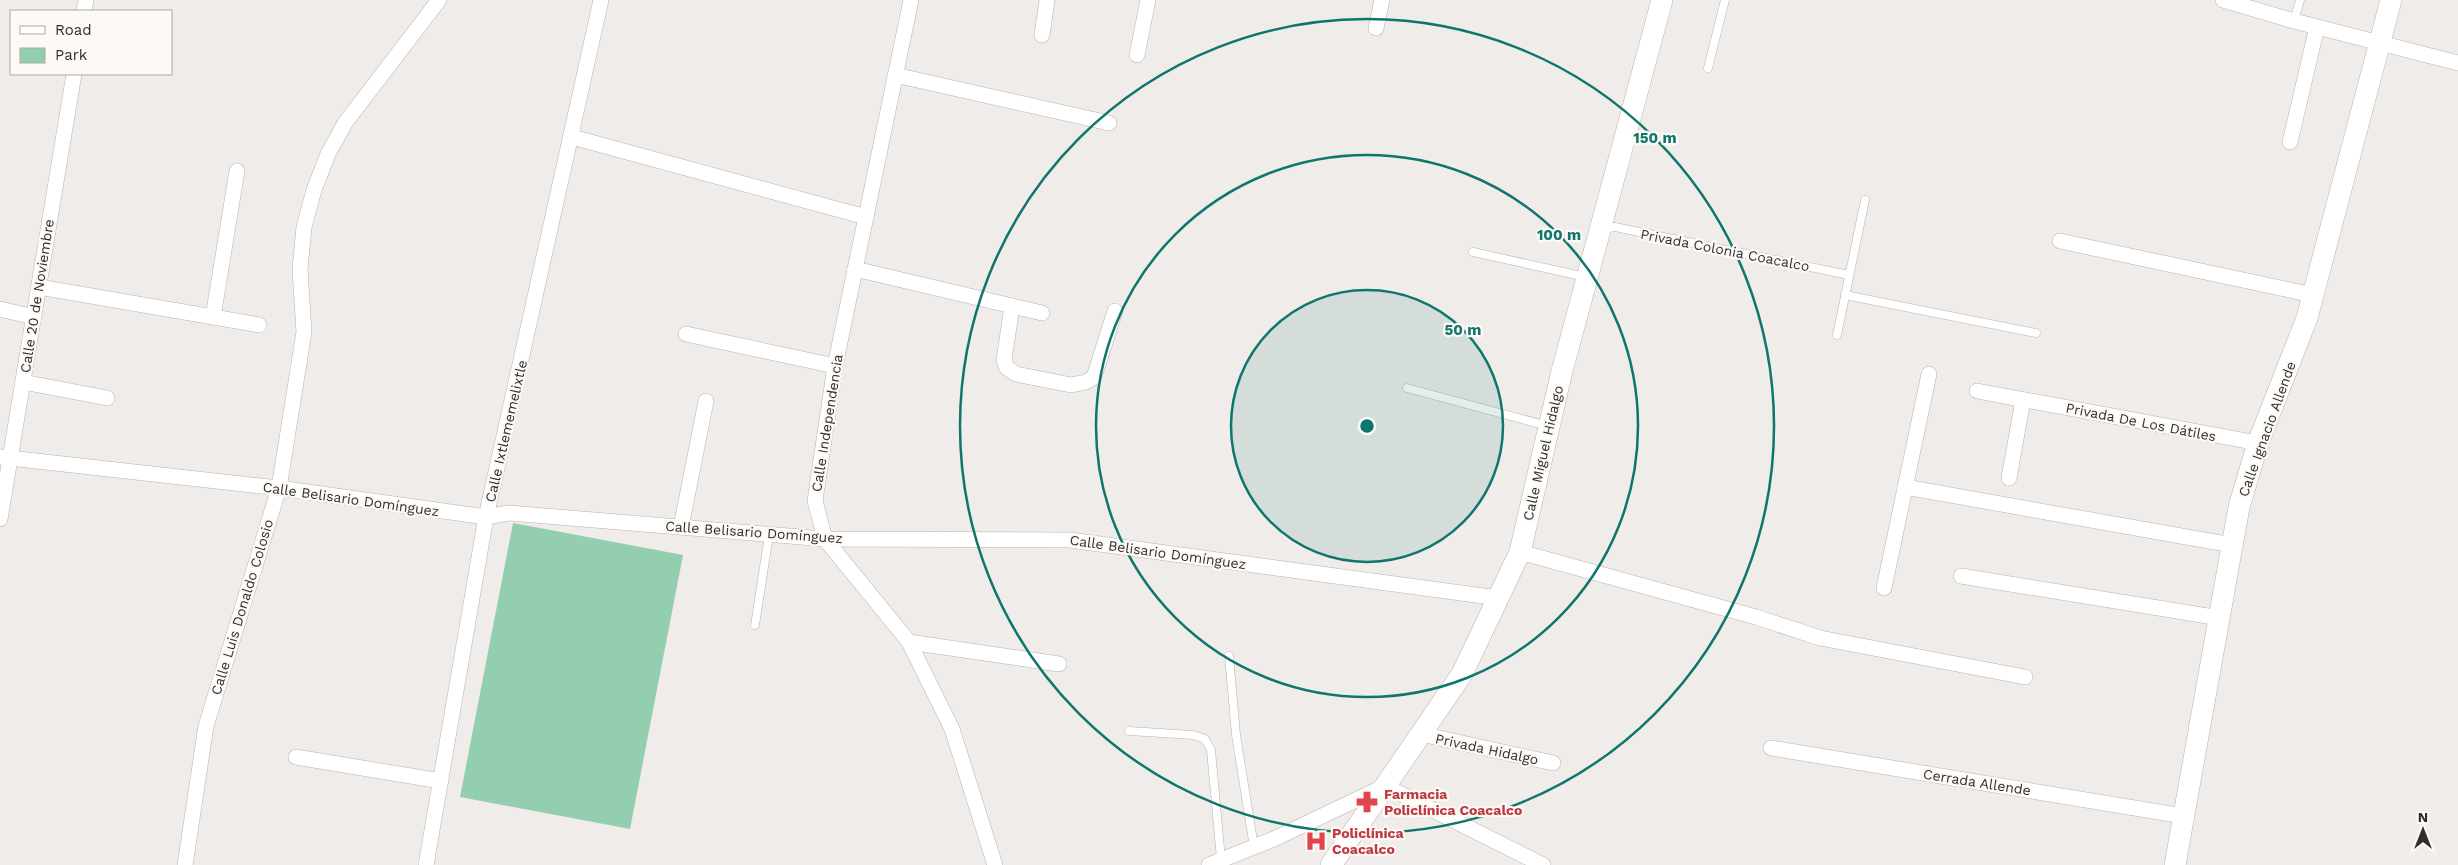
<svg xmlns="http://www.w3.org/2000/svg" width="2458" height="865" viewBox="0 0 2458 865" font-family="'Work Sans',sans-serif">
<rect width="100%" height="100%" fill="#f0ece9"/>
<path fill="#93ceb0" d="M513 523 683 555 630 829 460 797Z"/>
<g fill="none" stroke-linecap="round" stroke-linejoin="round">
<g stroke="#b6b3b0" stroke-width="9">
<g id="lane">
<path d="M2294 21 2300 0"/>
<path d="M1708 68 1725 0"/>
<path d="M1602 229 1615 227 1849 275"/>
<path d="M1473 252 1586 277"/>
<path d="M1845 295 2036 333"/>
<path d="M1837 335 1865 200"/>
<path d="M1407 388 1548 426"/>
<path d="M755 625 769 535"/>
<path d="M1229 656 1236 735 1254 847"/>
<path d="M1129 731 1193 735 1205 739 1211 750 1221 859"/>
</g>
</g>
<g stroke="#b6b3b0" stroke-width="16">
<g id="street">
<path d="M911 0 835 366 815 501 825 539 909 642 952 729 995 865"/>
<path d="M2223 0 2294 21 2458 63"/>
<path d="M84 11 86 0"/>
<path d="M1376 28 1382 0"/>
<path d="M1042 35 1047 0"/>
<path d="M1137 55 1148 0"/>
<path d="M895 75 1109 123"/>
<path d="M572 137 866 217"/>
<path d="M2290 142 2317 27"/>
<path d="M2060 241 2313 295"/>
<path d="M855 269 1042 313"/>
<path d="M39 287 259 325"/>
<path d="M1012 306 1004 360 1007 368 1016 374 1071 385 1086 382 1094 377 1115 311"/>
<path d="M0 309 34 317"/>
<path d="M213 317 237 171"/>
<path d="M686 334 835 366"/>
<path d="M23 382 107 398"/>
<path d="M1977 391 2258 443"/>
<path d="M0 457 279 488 486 517 509 513 825 539 1070 540 1498 598"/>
<path d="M2009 478 2023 400"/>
<path d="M1905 487 2232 545"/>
<path d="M0 519 74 74"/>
<path d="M681 527 706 401"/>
<path d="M1520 552 1756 617 1820 638 2025 677"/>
<path d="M1961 576 2220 618"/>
<path d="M1884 588 1929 374"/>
<path d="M909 642 1059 664"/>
<path d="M1421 734 1553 763"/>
<path d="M1771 748 2183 816"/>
<path d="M296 757 441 781"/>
<path d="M185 865 206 726 279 488 304 332 300 269 304 227 314 190 328 154 345 123 439 0"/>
<path d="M426 865 486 517 601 0"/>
<path d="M1209 865 1276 838 1385 786 1543 865"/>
</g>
</g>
<g stroke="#b6b3b0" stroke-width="22">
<g id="secondary">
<path d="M1331 865 1462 674 1520 552 1562 371 1662 0"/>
<path d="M2175 865 2239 507 2258 443 2307 318 2391 0"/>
</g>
</g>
<use href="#lane" stroke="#fff" stroke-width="8"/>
<use href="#street" stroke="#fff" stroke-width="15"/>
<use href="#secondary" stroke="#fff" stroke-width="21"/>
</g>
<circle cx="1367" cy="426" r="136" fill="#0f766e" fill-opacity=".12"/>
<g fill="none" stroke="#0f766e" stroke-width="2.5">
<circle cx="1367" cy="426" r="136"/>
<circle cx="1367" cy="426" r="271"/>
<circle cx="1367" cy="426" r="407"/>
</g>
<defs>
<g id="pharmacy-bare" transform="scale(1.725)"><path d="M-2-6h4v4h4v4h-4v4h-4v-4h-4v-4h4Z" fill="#e0444e" stroke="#fdfaf6" stroke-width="2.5" paint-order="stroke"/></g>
<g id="hospital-bare" transform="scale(1.725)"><path d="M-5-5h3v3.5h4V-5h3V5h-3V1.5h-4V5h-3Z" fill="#e0444e" stroke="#fdfaf6" stroke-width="2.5" paint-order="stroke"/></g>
</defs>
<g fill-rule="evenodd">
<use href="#pharmacy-bare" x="1367" y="802"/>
<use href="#hospital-bare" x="1316" y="841"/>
</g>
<g text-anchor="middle" stroke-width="4.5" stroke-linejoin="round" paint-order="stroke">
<g font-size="14" fill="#302f2e" stroke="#fdfaf6">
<text transform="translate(1725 250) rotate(11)" y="5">Privada Colonia Coacalco</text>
<text transform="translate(37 296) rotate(-81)" y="5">Calle 20 de Noviembre</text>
<text transform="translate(2141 422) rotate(11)" y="5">Privada De Los Dátiles</text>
<text transform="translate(827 423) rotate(-81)" y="5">Calle Independencia</text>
<text transform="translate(2267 429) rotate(-70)" y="5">Calle Ignacio Allende</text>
<text transform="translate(506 431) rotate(-77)" y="5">Calle Ixtlememelixtle</text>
<text transform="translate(1543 453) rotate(-77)" y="5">Calle Miguel Hidalgo</text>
<text transform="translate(351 499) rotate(8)" y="5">Calle Belisario Domínguez</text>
<text transform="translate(754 532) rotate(4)" y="5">Calle Belisario Domínguez</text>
<text transform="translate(1158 552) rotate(8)" y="5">Calle Belisario Domínguez</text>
<text transform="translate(242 607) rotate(-73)" y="5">Calle Luis Donaldo Colosio</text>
<text transform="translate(1487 749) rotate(12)" y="5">Privada Hidalgo</text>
<text transform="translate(1977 782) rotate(9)" y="5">Cerrada Allende</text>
</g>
<g font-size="14" font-weight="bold" fill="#be3a42" stroke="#fdfaf6" text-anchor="start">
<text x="1384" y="799">Farmacia<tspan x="1384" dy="16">Policlínica Coacalco</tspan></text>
<text x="1332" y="838">Policlínica<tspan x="1332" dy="16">Coacalco</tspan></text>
</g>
</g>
<circle cx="1367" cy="426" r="8" fill="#0f766e" stroke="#fdfaf6" stroke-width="2.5"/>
<g font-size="15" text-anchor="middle" font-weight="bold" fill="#0f766e" stroke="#fdfaf6" stroke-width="4.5" stroke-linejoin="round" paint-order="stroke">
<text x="1655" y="143">150 m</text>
<text x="1559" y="240">100 m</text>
<text x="1463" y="335">50 m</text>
</g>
<rect x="10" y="10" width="162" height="65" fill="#fdfaf6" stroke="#aba9a6"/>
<rect x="20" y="26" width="25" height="8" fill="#ffffff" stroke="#aba9a6"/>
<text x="55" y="35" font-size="15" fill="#302f2e">Road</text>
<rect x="20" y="48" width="25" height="15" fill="#93ceb0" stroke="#aba9a6"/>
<text x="55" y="60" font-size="15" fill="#302f2e">Park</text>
<g transform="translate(2423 830)" stroke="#fdfaf6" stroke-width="4" paint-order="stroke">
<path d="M0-4L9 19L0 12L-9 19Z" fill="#302f2e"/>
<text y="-8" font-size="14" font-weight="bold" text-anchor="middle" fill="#302f2e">N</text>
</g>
</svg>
